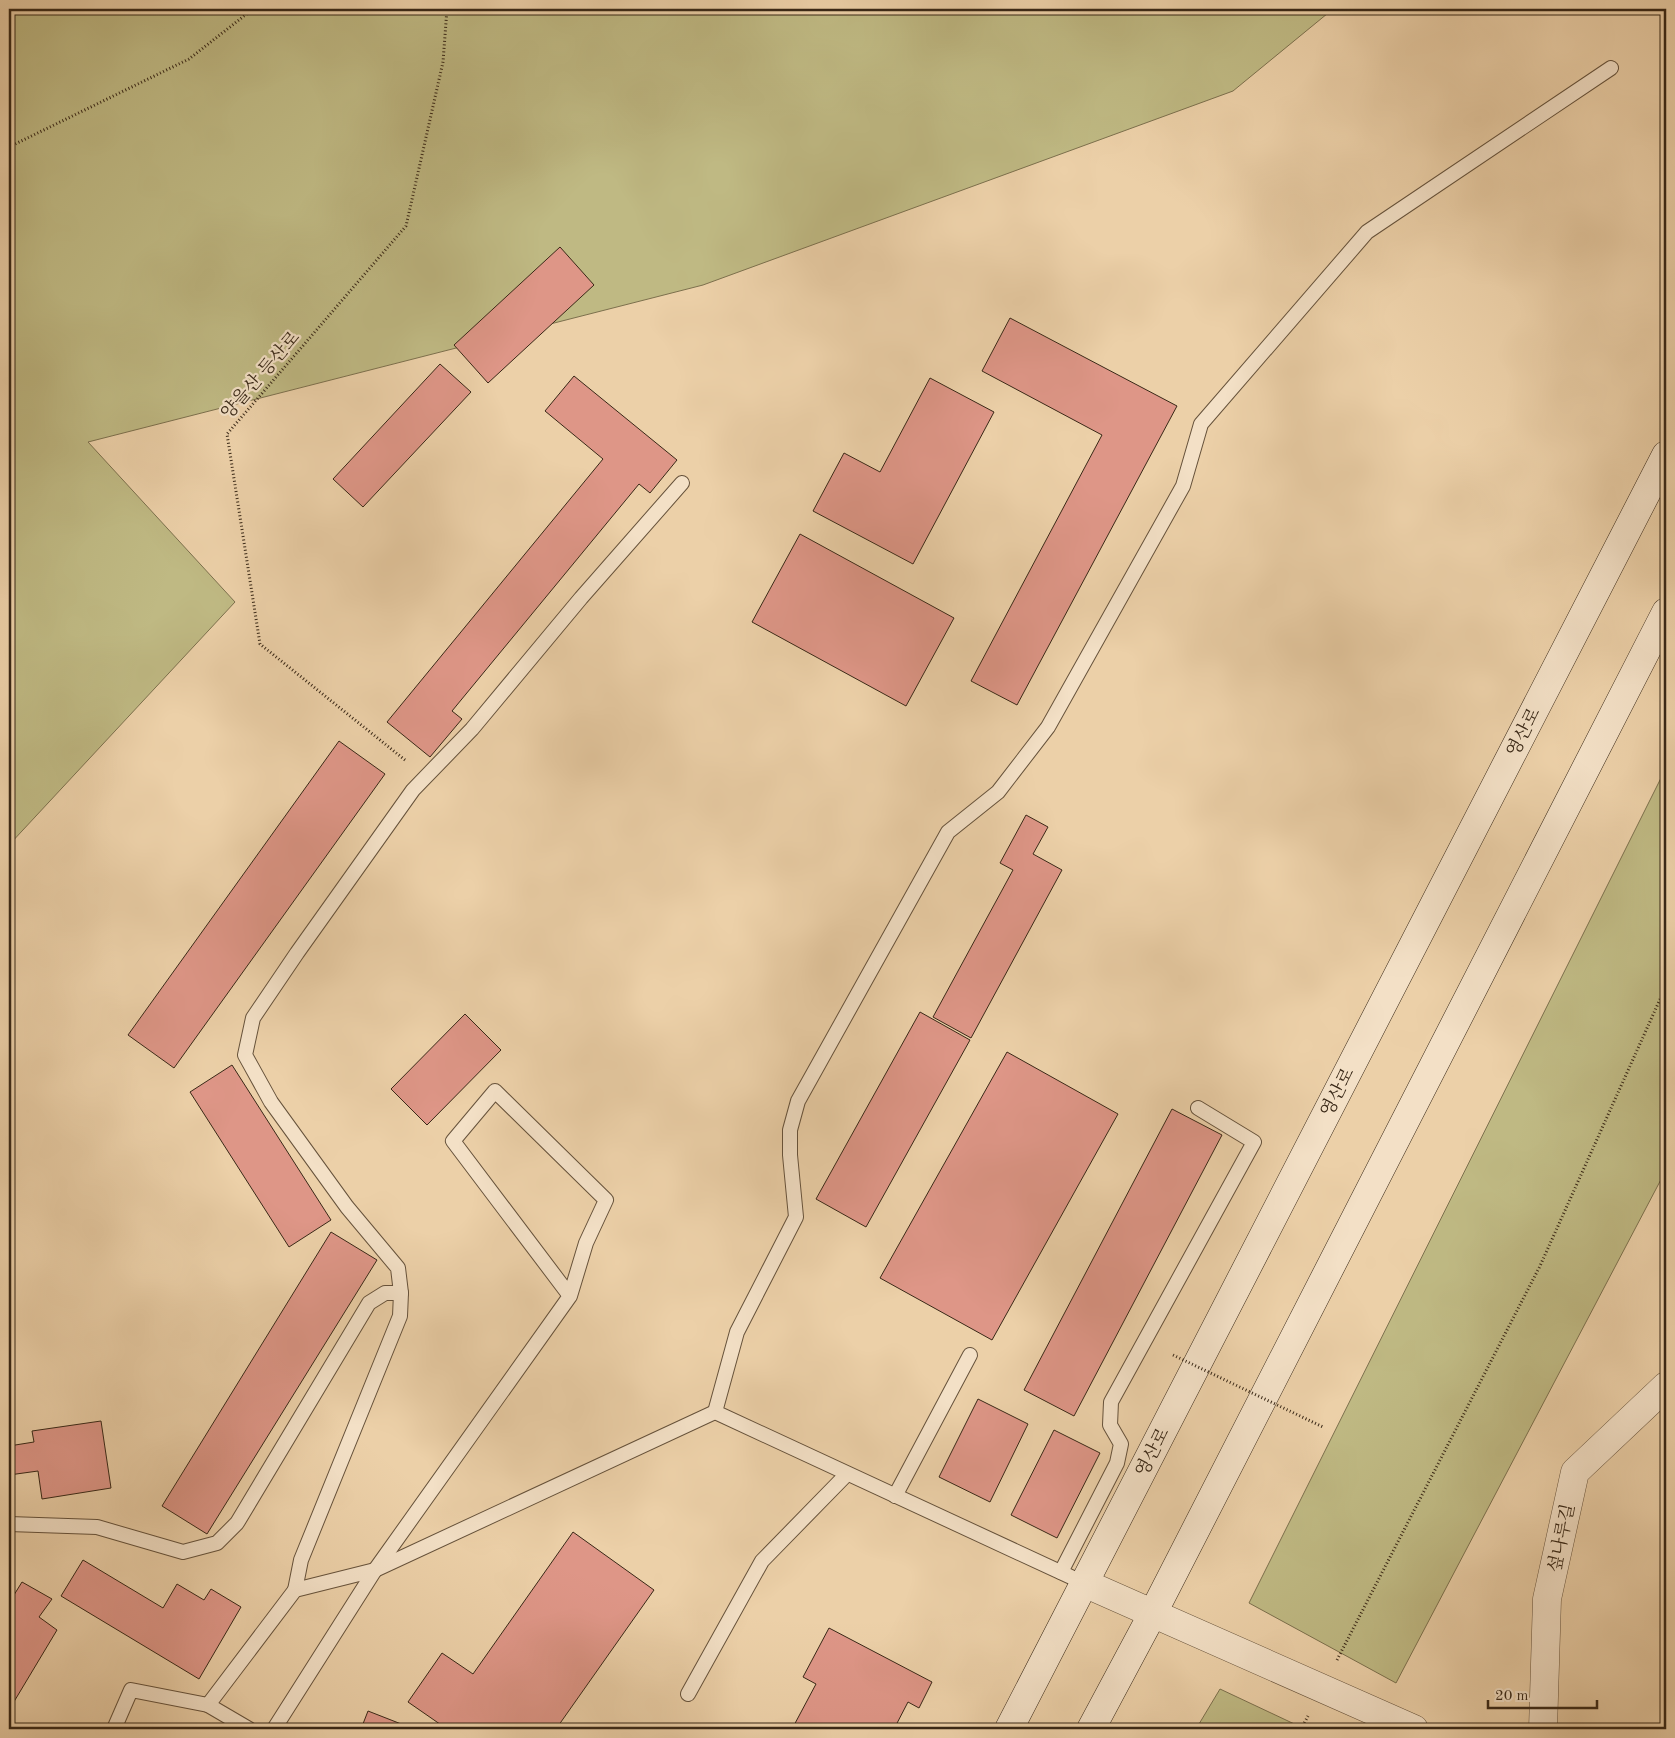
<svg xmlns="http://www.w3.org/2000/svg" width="1675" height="1738" viewBox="0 0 1675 1738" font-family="'Old Standard TT','Noto Serif KR',serif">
<rect width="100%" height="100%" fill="#ecd0a8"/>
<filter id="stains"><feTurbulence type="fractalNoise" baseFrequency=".004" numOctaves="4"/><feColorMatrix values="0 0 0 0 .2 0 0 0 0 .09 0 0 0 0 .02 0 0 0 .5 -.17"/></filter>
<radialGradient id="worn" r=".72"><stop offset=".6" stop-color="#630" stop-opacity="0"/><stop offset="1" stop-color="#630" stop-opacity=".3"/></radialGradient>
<g fill="#bfb983" stroke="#7c704d">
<path d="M9 9H1333L1233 91 703 285 88 442 235 602 9 845Z"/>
<path d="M1666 768V1170L1396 1683 1249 1603Z"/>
<path d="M1220 1689 1305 1729H1196Z"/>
</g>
<g fill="#de9687" stroke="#392817">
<path d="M560 247 594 285 488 383 454 345Z"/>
<path d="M1010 318 1177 406 1017 705 971 681 1102 435 982 371Z"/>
<path d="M440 364 471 392 363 507 333 479Z"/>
<path d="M574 376 677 460 650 493 639 484 452 711 462 719 430 757 387 722 603 459 545 411Z"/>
<path d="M930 378 994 412 913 564 813 511 844 453 880 472Z"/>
<path d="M800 534 954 618 906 706 752 622Z"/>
<path d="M339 741 385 774 174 1068 128 1035Z"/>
<path d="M1026 815 1048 827 1033 854 1062 870 971 1038 933 1017 1013 870 1000 863Z"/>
<path d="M920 1012 970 1040 866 1227 816 1199Z"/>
<path d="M465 1014 501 1050 427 1125 391 1089Z"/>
<path d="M1007 1052 1118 1114 992 1340 880 1278Z"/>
<path d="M232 1065 331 1220 289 1247 190 1092Z"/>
<path d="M1172 1109 1222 1135 1074 1416 1024 1390Z"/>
<path d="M331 1232 377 1260 207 1534 162 1506Z"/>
<path d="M978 1399 1028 1424 990 1502 939 1477Z"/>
<path d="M101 1421 111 1488 42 1499 38 1471 9 1475V1446L34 1442 32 1431Z"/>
<path d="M1054 1430 1100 1453 1057 1538 1011 1515Z"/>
<path d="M573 1532 654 1590 556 1729H447L408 1702 442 1653 473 1674Z"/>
<path d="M83 1560 163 1608 177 1584 204 1600 211 1589 241 1607 199 1679 61 1596Z"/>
<path d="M22 1582 52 1599 39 1617 57 1630 9 1710V1603Z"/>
<path d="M829 1628 932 1682 919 1708 908 1702 894 1729H792L816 1684 803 1677Z"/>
<path d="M368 1711 414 1729H361Z"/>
</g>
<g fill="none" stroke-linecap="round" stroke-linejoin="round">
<g stroke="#66523b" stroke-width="16">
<g id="lane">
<path d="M401 1293 398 1268 347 1207 271 1102 245 1055 253 1018 297 953 413 790 472 729 581 598 682 483"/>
<path d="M895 1496 970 1355"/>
<path d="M9 1524 97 1527 183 1552 217 1543 237 1523 369 1303 385 1293H401L400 1316 301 1560 295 1590"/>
<path d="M1061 1572 1117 1463 1121 1444 1110 1425 1111 1402 1254 1142 1198 1108"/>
<path d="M1084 1583 715 1412 737 1332 796 1217 790 1155V1130L798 1101 948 832 998 792 1048 727 1183 486 1201 424 1367 232 1611 68"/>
<path d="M688 1694 762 1561 847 1474"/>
<path d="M208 1705 249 1729"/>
<path d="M114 1729 131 1690 208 1705 295 1590 375 1570 715 1412"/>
<path d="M274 1729 375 1570 570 1296 586 1243 606 1200 495 1091 453 1141 570 1296"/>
</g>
</g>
<g stroke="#66523b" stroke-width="29">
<g id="street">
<path d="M1084 1583 1414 1729"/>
<path d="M1543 1729 1547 1599 1575 1472 1666 1386"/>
</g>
</g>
<g stroke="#392817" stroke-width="29">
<g id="secondary">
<path d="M1009 1729 1666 455"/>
<path d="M1091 1729 1153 1613 1666 612"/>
</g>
</g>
<g stroke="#392817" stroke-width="3" stroke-dasharray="1 2.5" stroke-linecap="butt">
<path d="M9 147 189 59 253 9"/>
<path d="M405 760 260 644 227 434 406 226 443 62 447 9"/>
<path d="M1337 1660 1540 1266 1666 986"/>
<path d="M1301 1729 1308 1716"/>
</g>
<use href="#lane" stroke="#f3e0c6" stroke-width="14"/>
<use href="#street" stroke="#f3e0c6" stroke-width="28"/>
<use href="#secondary" stroke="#f3e0c6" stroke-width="28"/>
<path stroke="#392817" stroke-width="3" stroke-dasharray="1 2.5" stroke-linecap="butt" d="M1173 1355 1323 1427"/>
</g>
<g text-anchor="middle" stroke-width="4.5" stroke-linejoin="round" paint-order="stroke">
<g font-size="18" fill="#392817" stroke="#f3e0c6">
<text transform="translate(260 375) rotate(-49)" y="6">양을산 등산로</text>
<text transform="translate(1523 732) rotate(-63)" y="6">영산로</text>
<text transform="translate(1337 1092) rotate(-63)" y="6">영산로</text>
<text transform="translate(1152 1452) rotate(-63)" y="6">영산로</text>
<text transform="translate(1561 1538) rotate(-78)" y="6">섶나루길</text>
</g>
</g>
<rect width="1675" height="1738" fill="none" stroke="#ecd0a8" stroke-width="30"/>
<rect x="10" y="10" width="1655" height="1718" fill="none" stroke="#392817" stroke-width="2.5"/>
<rect x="15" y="15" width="1645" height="1708" fill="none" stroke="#392817"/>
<path d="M1488 1700v8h109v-8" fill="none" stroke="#392817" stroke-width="2.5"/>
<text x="1495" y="1700" font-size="15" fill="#392817" stroke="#f3e0c6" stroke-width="4" paint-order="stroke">20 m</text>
<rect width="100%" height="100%" filter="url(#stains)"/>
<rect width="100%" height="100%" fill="url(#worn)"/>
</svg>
